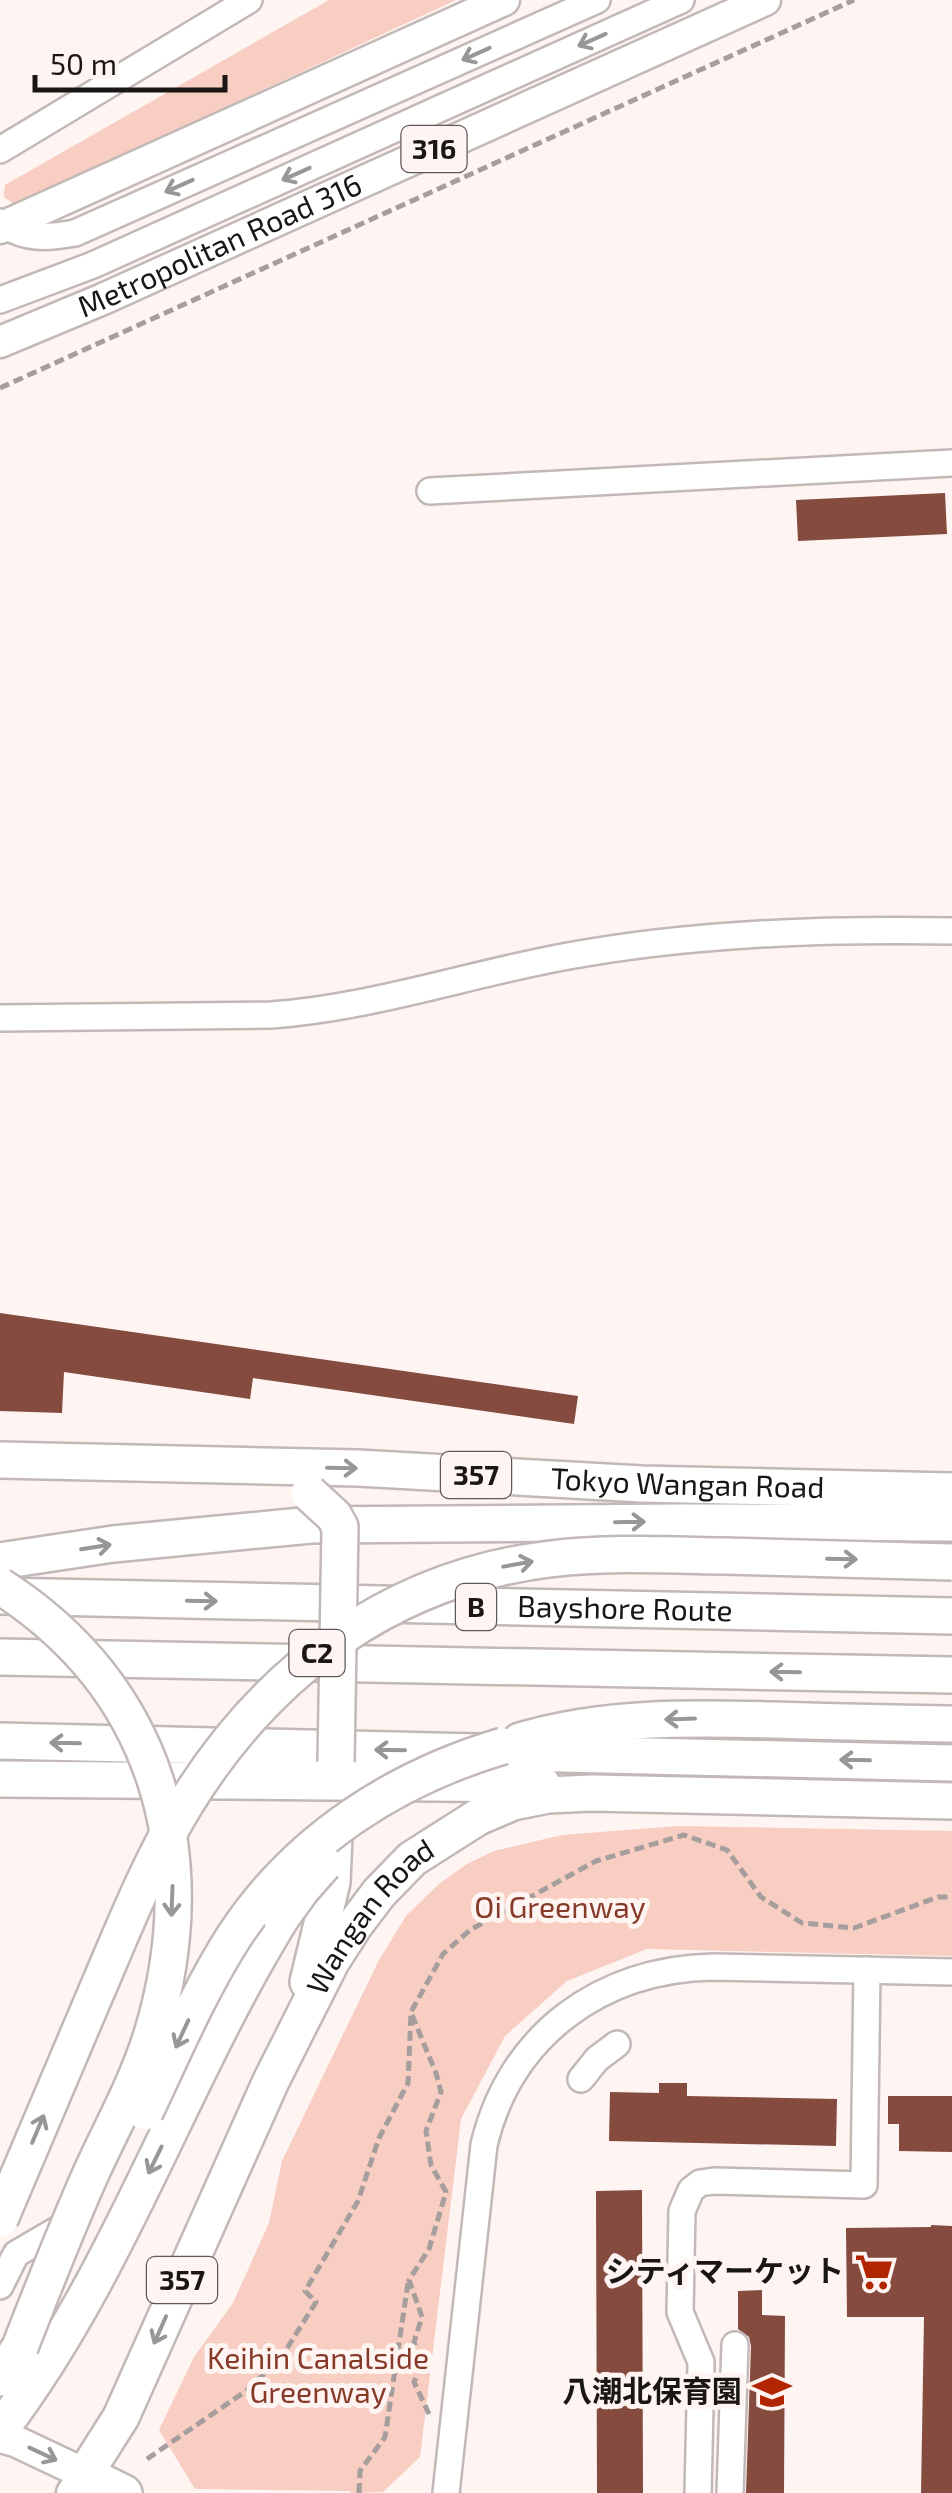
<svg xmlns="http://www.w3.org/2000/svg" width="952" height="2493" viewBox="0 0 952 2493" font-family="'Exo 2','Noto Sans JP',sans-serif">
<rect width="100%" height="100%" fill="#fef4f2"/>
<g fill="#f8cdc2">
<path d="M329 0H456L15 205 4 197 5 185Z"/>
<path d="M678 1826 952 1831V1956L647 1949 567 1981 505 2036 461 2119 420 2457 383 2492 351 2493 350 2491 195 2489 159 2430 194 2357 233 2303 269 2223 282 2161 378 1962 406 1916 439 1884 467 1864 494 1851 562 1835Z"/>
</g>
<g fill="#844b3e">
<path d="M945 493 947 534 798 541 796 500Z"/>
<path d="M0 1313 578 1396 574 1424 253 1378 250 1399 64 1372 62 1413 0 1411Z"/>
<path d="M659 2083H687V2096L837 2099 836 2146 609 2141 610 2092 659 2093Z"/>
<path d="M888 2096H952V2152L899 2151V2124H888Z"/>
<path d="M642 2190 643 2493H597L596 2191Z"/>
<path d="M931 2225 952 2226V2493H921L924 2317H847L846 2228 931 2227Z"/>
<path d="M762 2290V2315L785 2316 784 2493H746L751 2346 749 2337 738 2329V2291Z"/>
</g>
<g fill="none" stroke-linecap="round" stroke-linejoin="round">
<g stroke="#c2b9b7" stroke-width="30">
<g id="minor">
<path d="M0 150 249 0"/>
<path d="M0 222C24 240 47 238 75 233L597 0"/>
<path d="M0 300 93 265 681 0"/>
<path d="M430 491 952 463"/>
<path d="M0 1018 271 1015C370 1008 466 975 563 957 692 933 821 929 952 931"/>
<path d="M581 2079 597 2059 617 2044"/>
<path d="M0 2286 16 2254 69 2223"/>
<path d="M446 2493 484 2145C510 2035 601 1969 713 1967L952 1972"/>
<path d="M698 2493 701 2362 680 2312 682 2211 691 2190 700 2183 714 2181 864 2185 867 1970"/>
<path d="M730 2493 735 2345"/>
</g>
</g>
<g stroke="#c2b9b7" stroke-width="35">
<g id="major">
<path d="M0 228 504 0"/>
<path id="s1" d="M0 342 103 299 765 0"/>
<path d="M0 2437 15 2441 85 2474 72 2493"/>
</g>
</g>
<g stroke="#c2b9b7" stroke-width="40">
<g id="highway">
<path id="s2" d="M0 1460 358 1468 642 1484 952 1491"/>
<path d="M0 1561 113 1544 311 1525 681 1522 952 1523"/>
<path id="s3" d="M0 1596 952 1616"/>
<path d="M0 1657 952 1675"/>
<path d="M0 1741 952 1763"/>
<path d="M520 1741C603 1716 688 1718 774 1720 833 1722 893 1723 952 1724"/>
<path d="M0 1779 542 1784"/>
<path d="M308 1982 332 1882 334 1837"/>
<path d="M0 2378 20 2347"/>
<path d="M0 2430C119 2274 179 2084 281 1918"/>
<path id="s4" d="M124 2493 85 2474 121 2417 271 2081 331 1962 354 1926 379 1893 412 1859 478 1817 513 1802 548 1795 592 1793 952 1801"/>
</g>
</g>
<g stroke="#a59e9c" stroke-width="5" stroke-dasharray="10 5" stroke-linecap="butt">
<path d="M0 388 854 0"/>
<path d="M412 2015 436 2073 441 2092 426 2131 431 2165 446 2192 429 2249 409 2280 422 2317 414 2342 422 2364 414 2382 429 2414"/>
<path d="M147 2459 246 2391 281 2358 316 2302 305 2291 358 2201 379 2138 408 2083 411 2012 443 1954 470 1930 596 1861 684 1835 727 1850 761 1897 802 1923 854 1928 938 1897H952"/>
<path d="M359 2493 360 2471 385 2437 408 2283"/>
</g>
<use href="#minor" stroke="#fff" stroke-width="25"/>
<use href="#major" stroke="#fff" stroke-width="30"/>
<use href="#highway" stroke="#fff" stroke-width="35"/>
<g stroke="#c2b9b7" stroke-width="40" stroke-linecap="butt">
<g id="highway-bridge">
<path d="M309 1493 334 1516 340 1527 336 1762"/>
<path d="M0 1586C158 1687 205 1855 153 2031 138 2081 113 2125 92 2171 66 2229 43 2288 20 2347"/>
<path d="M281 1918 302 1889 324 1864"/>
<path d="M145 2112C173 2053 199 1991 235 1935 298 1840 395 1778 503 1746"/>
<path d="M0 2219C32 2144 63 2070 95 1995 123 1930 149 1863 186 1803 268 1670 392 1578 550 1559 608 1552 667 1555 724 1556 800 1558 876 1560 952 1562"/>
</g>
</g>
<use href="#highway-bridge" stroke="#fff" stroke-width="35"/>
</g>
<defs><path id="oneway-shaft" d="M-6 0H5M1.5-3L5.5 0L1.5 3" fill="none" stroke-width="1.6" stroke-linecap="round" stroke-linejoin="round" transform="scale(2.5)"/></defs>
<g stroke="#989696">
<use href="#oneway-shaft" transform="translate(592 40) rotate(156)"/>
<use href="#oneway-shaft" transform="translate(476 54) rotate(156)"/>
<use href="#oneway-shaft" transform="translate(296 174) rotate(156)"/>
<use href="#oneway-shaft" transform="translate(179 186) rotate(156)"/>
<use href="#oneway-shaft" transform="translate(342 1468) rotate(1)"/>
<use href="#oneway-shaft" transform="translate(630 1522) rotate(-1)"/>
<use href="#oneway-shaft" transform="translate(96 1547) rotate(-9)"/>
<use href="#oneway-shaft" transform="translate(842 1559) rotate(1)"/>
<use href="#oneway-shaft" transform="translate(518 1564) rotate(-10)"/>
<use href="#oneway-shaft" transform="translate(202 1601) rotate(1)"/>
<use href="#oneway-shaft" transform="translate(785 1672) rotate(-179)"/>
<use href="#oneway-shaft" transform="translate(680 1719) rotate(178)"/>
<use href="#oneway-shaft" transform="translate(65 1743) rotate(-179)"/>
<use href="#oneway-shaft" transform="translate(390 1750) rotate(-179)"/>
<use href="#oneway-shaft" transform="translate(855 1760) rotate(-179)"/>
<use href="#oneway-shaft" transform="translate(172 1901) rotate(92)"/>
<use href="#oneway-shaft" transform="translate(182 2034) rotate(115)"/>
<use href="#oneway-shaft" transform="translate(38 2129) rotate(-67)"/>
<use href="#oneway-shaft" transform="translate(155 2160) rotate(116)"/>
<use href="#oneway-shaft" transform="translate(160 2330) rotate(114)"/>
<use href="#oneway-shaft" transform="translate(43 2454) rotate(25)"/>
</g>
<defs>
<g id="supermarket-bare" transform="scale(3)"><path d="M-6-5.5h2.5l.6 2H6L4.5 2H-2.5L-4.4-4H-6ZM-1.5 3.2a1.3 1.3 0 1 0 .1 0ZM3 3.2a1.3 1.3 0 1 0 .1 0Z" fill="#b12600" stroke="#fef4f2" stroke-width="2.5" paint-order="stroke"/></g>
<g id="school-bare" transform="scale(3)"><path d="M0-5L7-2L0 1L-7-2ZM-4 1L0 2.5L4 1V4Q0 6-4 4Z" fill="#b12600" stroke="#fef4f2" stroke-width="2.5" paint-order="stroke"/></g>
</defs>
<g fill-rule="evenodd">
<use href="#supermarket-bare" x="874" y="2272"/>
<use href="#school-bare" x="772" y="2392"/>
</g>
<g text-anchor="middle" stroke-width="10" stroke-linejoin="round" paint-order="stroke">
<g fill="#fef4f2" stroke="#5e5957" stroke-width="2.5">
<rect x="401.5" y="126" width="65" height="46" rx="8"/>
<rect x="441" y="1452" width="70" height="46" rx="8"/>
<rect x="456" y="1584" width="40" height="46" rx="8"/>
<rect x="289.5" y="1630" width="55" height="46" rx="8"/>
<rect x="147" y="2257" width="70" height="46" rx="8"/>
</g>
<g font-size="28" font-weight="bold" fill="#191615">
<text x="434" y="159">316</text>
<text x="476" y="1485">357</text>
<text x="476" y="1617">B</text>
<text x="317" y="1663">C2</text>
<text x="182" y="2290">357</text>
</g>
<g font-size="30" fill="#191615" stroke="#fef4f2">
<text dy="10" stroke="none"><textPath href="#s1" startOffset="240">Metropolitan Road 316</textPath></text>
<text dy="10" stroke="none"><textPath href="#s2" startOffset="688">Tokyo Wangan Road</textPath></text>
<text dy="10" stroke="none"><textPath href="#s3" startOffset="625">Bayshore Route</textPath></text>
<text dy="10" stroke="none"><textPath href="#s4" startOffset="672">Wangan Road</textPath></text>
</g>
<g font-size="30" fill="#873a29" stroke="#fef4f2">
<text x="560" y="1918">Oi Greenway</text>
<text x="318" y="2369">Keihin Canalside<tspan x="318" dy="34">Greenway</tspan></text>
</g>
<g font-size="30" font-weight="bold" fill="#191615" stroke="#fef4f2" text-anchor="end">
<text x="844" y="2282">シティマーケット</text>
<text x="742" y="2402">八潮北保育園</text>
</g>
</g>
<path d="M35 75v15h190v-15" fill="none" stroke="#191615" stroke-width="5"/>
<text x="50" y="75" font-size="30" fill="#191615" stroke="#fef4f2" stroke-width="8" paint-order="stroke">50 m</text>
</svg>
